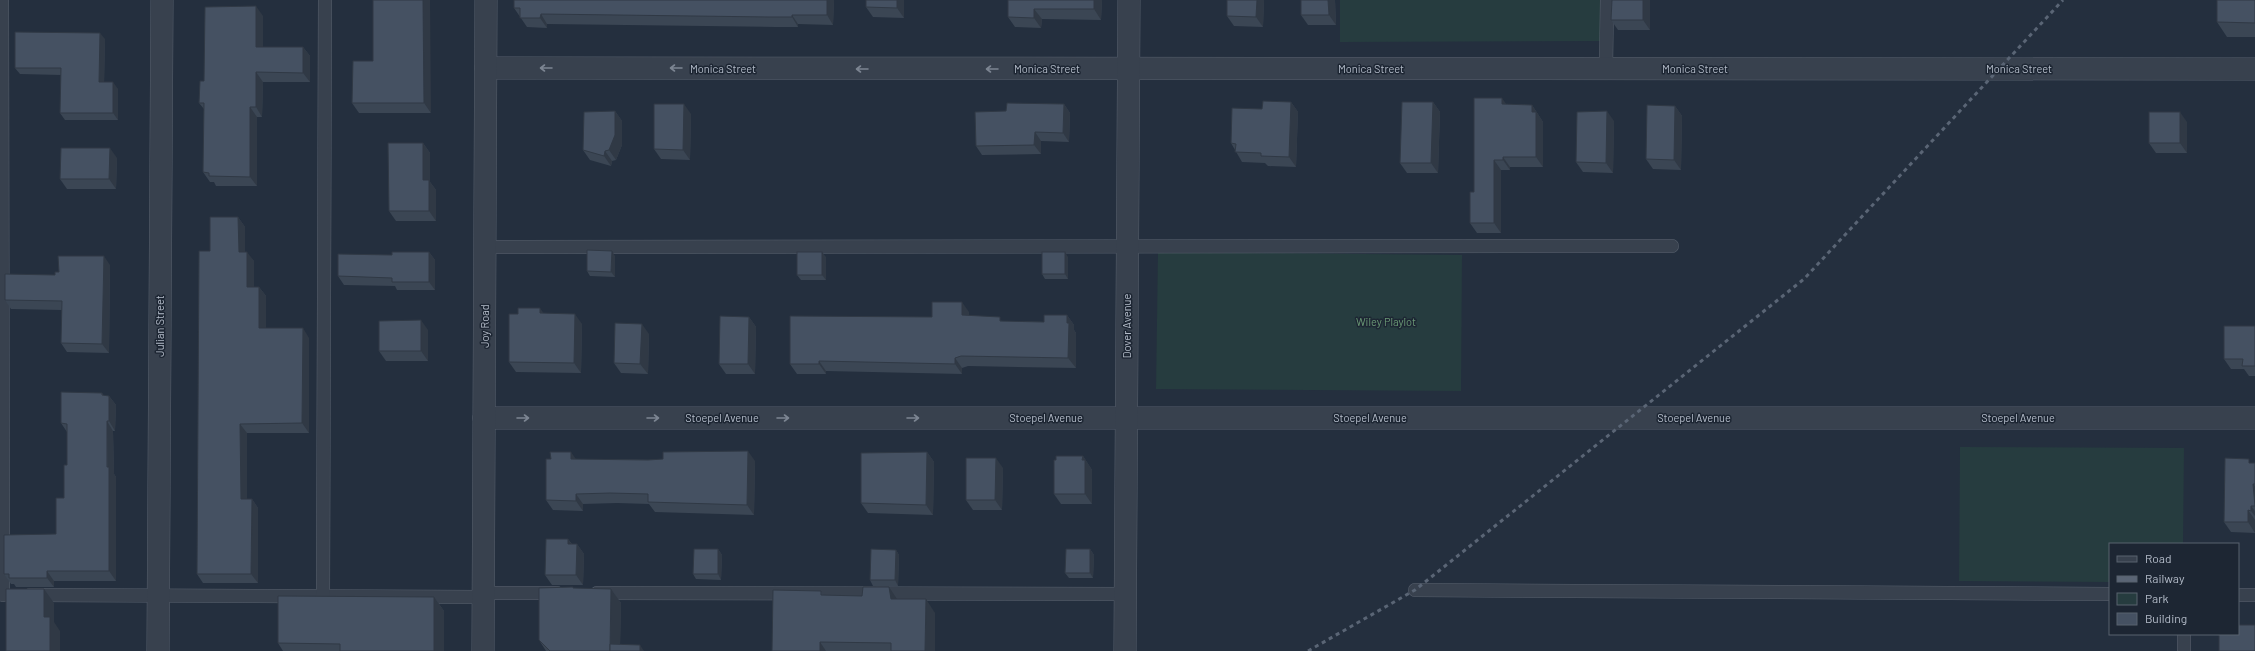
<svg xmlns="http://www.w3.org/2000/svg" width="2255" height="651" viewBox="0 0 2255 651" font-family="Barlow,sans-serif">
<rect width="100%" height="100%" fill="#242f3e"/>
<g fill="#263c3f">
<path d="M1340 0H1600V41L1340 42Z"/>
<path d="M1158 252 1462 255 1461 391 1156 389Z"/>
<path d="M1960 447 2184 448 2183 544H2110V582L1959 581Z"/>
</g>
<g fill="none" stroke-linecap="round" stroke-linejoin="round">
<g stroke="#565f6c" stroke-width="14">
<g id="service">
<path d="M2 0 3 595"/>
<path d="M1606 68 1607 0"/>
<path d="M485 247 1672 246"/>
<path d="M1415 590 2110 594"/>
<path d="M483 593H557"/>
<path d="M597 593 1125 594"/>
<path d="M30 595 483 597"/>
<path d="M2238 595H2255"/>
<path d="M323 596 325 0"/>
<path d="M2184 651V634"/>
</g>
</g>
<g stroke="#565f6c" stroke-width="23">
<g id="minor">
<path d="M486 68 2255 69"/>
<path d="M484 418H2255"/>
<path d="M158 651 162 0"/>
<path d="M1125 651 1129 0"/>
</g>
</g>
<g stroke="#565f6c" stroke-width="23">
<path id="tertiary" d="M483 651 486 0"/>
</g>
<use href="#service" stroke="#38414e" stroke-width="13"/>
<use href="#minor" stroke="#38414e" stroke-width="22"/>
<use href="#tertiary" stroke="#38414e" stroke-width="22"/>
<path stroke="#5a6575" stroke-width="3" stroke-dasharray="4 4" stroke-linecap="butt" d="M1308 651 1415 590 1804 279 2063 0"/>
</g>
<g fill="#3b4654">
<path d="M373 0 431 113H359L352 103 373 61Z"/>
<path d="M514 0H834L833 25 798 24V27H776L547 24V28L527 27 514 8Z"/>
<path d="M866 0H904V18L873 17 866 7Z"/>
<path d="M1008 0H1102L1101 20 1042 19 1041 28 1015 27 1008 17Z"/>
<path d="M1227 0H1264L1263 27 1234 26 1227 16Z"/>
<path d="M1301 0H1335L1336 25H1308L1301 15Z"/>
<path d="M1650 0V30H1618L1611 20Z"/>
<path d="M2255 0V37H2227L2217 22Z"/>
<path d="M263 16V47H303L310 56V82H263L262 117H257V186H216L214 182H210L203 172 204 109 199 103 204 81Z"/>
<path d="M105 39 104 82 118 89V120H65L60 113 61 75 20 74 15 68Z"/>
<path d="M1291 102 1298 112 1296 167 1268 166 1265 163 1242 162 1231 143 1262 109Z"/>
<path d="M1433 102 1440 112 1438 173H1407L1400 163Z"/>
<path d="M1064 104 1070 113 1069 142 1041 141V154L982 155 976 146 1006 111Z"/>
<path d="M1507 104 1532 105 1543 122V167H1510V170H1501V233H1477L1470 223 1474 192Z"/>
<path d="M1675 106 1682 116 1681 170 1653 169 1646 159Z"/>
<path d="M615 111 622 121V145L616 160 612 161 611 166 590 160 583 150Z"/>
<path d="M691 114 690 160 661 159 654 149Z"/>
<path d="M1614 121 1613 173 1583 172 1576 162Z"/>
<path d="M2187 122V153H2156L2149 143Z"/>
<path d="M423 143 430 153V182L436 190V221H396L389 211Z"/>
<path d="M117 158 116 189H67L60 179Z"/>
<path d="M238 217 245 227V252L254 261V287H259L266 296V328L309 338V433H247V499H252L258 508V583H203L197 574 210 251Z"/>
<path d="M429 252 435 260V290H397L395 286 344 285 338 276 392 255Z"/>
<path d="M615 256V277L590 276 587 271Z"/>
<path d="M826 257V280H801L797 275Z"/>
<path d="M1068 257V279H1045L1042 274Z"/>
<path d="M110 265 109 353 67 352 61 343 62 310 11 309 5 300 55 275 59 272Z"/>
<path d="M969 312V316L1003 321 1044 322 1067 315 1074 325V330L1076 333V368L968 366 962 368V374L826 371V374H797L790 364 932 317Z"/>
<path d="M544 313 582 324 581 373 516 372 509 362 518 314Z"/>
<path d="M749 317 756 327 755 374H726L719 364Z"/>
<path d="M2255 326V376H2249L2244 369H2231L2224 359Z"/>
<path d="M428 330V361H386L379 351Z"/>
<path d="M649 334 648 374 621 373 614 363Z"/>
<path d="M102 393 104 396H109L116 405 115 431H113L114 474 116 477V581H54V587H16L14 584H11L4 574 56 534 64 498 67 465V432L61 423Z"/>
<path d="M927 452 934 462 933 515 868 513 861 503Z"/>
<path d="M1083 456 1092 470V504H1061L1054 494 1056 460Z"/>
<path d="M576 459 755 461 754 515 655 512 649 504 617 503 583 504V511L553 510 546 500Z"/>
<path d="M2252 463H2255V533L2231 532 2224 522Z"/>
<path d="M1003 468 1002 510H973L966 500Z"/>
<path d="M568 539 572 544H577L584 554 583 585H552L545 575Z"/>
<path d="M718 549 722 555 721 580 696 579 693 574Z"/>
<path d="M1090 549 1094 555 1093 578H1069L1065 573Z"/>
<path d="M896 550 899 555 898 586H873L870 580Z"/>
<path d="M574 589H611L621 603 620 644 644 651H546L539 640Z"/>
<path d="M821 591 823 595 897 599 935 613V651H772Z"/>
<path d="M434 597 444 611V651H283L278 643Z"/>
</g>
<g fill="#303945">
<path d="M423 0H430L431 113 424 103Z"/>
<path d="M827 0H834L833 25 827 15Z"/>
<path d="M897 0H904V18L897 8Z"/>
<path d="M1094 0H1102L1101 20 1094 9Z"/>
<path d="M1257 0H1264L1263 27 1256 17Z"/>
<path d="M1328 0H1335L1336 25 1329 15Z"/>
<path d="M1643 0H1650V30L1643 20Z"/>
<path d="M256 6 263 16V56L256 47Z"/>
<path d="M1034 9 1042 19 1041 28 1034 18Z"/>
<path d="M541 14 547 24V28L540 18Z"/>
<path d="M792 15 798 24V27L792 17Z"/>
<path d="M100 33 105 39 104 89 99 82Z"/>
<path d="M303 47 310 56V82L303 73Z"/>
<path d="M256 72 263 82 262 117 256 107Z"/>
<path d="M113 82 118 89V120L113 113Z"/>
<path d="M1502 98 1509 108 1502 104Z"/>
<path d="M1291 102 1298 112 1296 167 1289 157Z"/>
<path d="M1433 102 1440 112 1438 173 1431 163Z"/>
<path d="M684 104 691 114 690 160 683 150Z"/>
<path d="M1064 104 1070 113 1069 142 1063 133Z"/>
<path d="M1532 105 1543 122V167L1536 157 1532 112Z"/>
<path d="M1675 106 1682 116 1681 170 1674 160Z"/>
<path d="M250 107 257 117V186L250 177Z"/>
<path d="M615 111 622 121V145L616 160 609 150Z"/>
<path d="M1607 111 1614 121 1613 173 1606 163Z"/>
<path d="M2180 112 2187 122V153L2180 143Z"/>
<path d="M1035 132 1041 141V154L1034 145Z"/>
<path d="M423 143 430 153V182L436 190V221L429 211 423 180Z"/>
<path d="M110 148 117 158 116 189 109 179Z"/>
<path d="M605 151 612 161 611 166 604 156Z"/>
<path d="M1503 157 1510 167V170L1503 160Z"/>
<path d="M1494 160 1501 170V233L1494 223Z"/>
<path d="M238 217 245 227V261L239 252Z"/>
<path d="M612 251 615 256V277L611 272Z"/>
<path d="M247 252 254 261V296L247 287Z"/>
<path d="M429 252 435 260V290L429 282Z"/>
<path d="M822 252 826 257V280L822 275Z"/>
<path d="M1065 252 1068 257V279L1065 274Z"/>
<path d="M104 256 110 265 109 353 102 344Z"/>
<path d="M259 287 266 296V338L259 328Z"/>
<path d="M962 302 969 312V326L962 315Z"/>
<path d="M540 308 547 318 540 313Z"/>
<path d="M575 314 582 324 581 373 574 363Z"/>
<path d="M1067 315 1074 325V330L1076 333V368L1068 358Z"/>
<path d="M749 317 756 327 755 374 748 364Z"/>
<path d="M421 320 428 330V361L421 351Z"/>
<path d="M642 324 649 334 648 374 640 364Z"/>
<path d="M303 328 309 338V433L302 423Z"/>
<path d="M955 358 962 368V374L955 364Z"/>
<path d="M819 361 826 371V374L819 364Z"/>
<path d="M109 396 116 405 115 431 109 421Z"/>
<path d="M107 421 113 431 114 474 116 477V581L109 571Z"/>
<path d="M240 424 247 433V508L241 499Z"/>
<path d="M748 451 755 461 754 515 747 505Z"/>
<path d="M571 452 578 462 571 459Z"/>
<path d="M927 452 934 462 933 515 926 505Z"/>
<path d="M1083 456 1092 470V504L1085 494Z"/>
<path d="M996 458 1003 468 1002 510 995 500Z"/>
<path d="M2253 484 2255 486V506Z"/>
<path d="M576 494 583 504V511L576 501Z"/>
<path d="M252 499 258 508V583L251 574Z"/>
<path d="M2251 506 2255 511V516L2251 511Z"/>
<path d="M2248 510 2255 520V533L2248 522Z"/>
<path d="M568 539 575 549 568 544Z"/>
<path d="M577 544 584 554 583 585 576 575Z"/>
<path d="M718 549 722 555 721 580 718 574Z"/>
<path d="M1090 549 1094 555 1093 578 1090 573Z"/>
<path d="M896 550 899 555 898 586 895 580Z"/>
<path d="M47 571 54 581V587L47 578Z"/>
<path d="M889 587 899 602 891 599Z"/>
<path d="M44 589 54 603V622L60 631V651H50L44 617Z"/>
<path d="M611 589 621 603 620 651H610Z"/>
<path d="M434 597 444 611V651H434Z"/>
<path d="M926 599 935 613V651H925Z"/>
<path d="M820 642 826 651H820Z"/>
<path d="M640 645 644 651H640Z"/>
</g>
<g fill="#455162" stroke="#303945">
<path d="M373 0H423L424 103H352L353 61H373Z"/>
<path d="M514 0H827V15H792V17H769L541 14 540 18H520V8H514Z"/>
<path d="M866 0H897V8L866 7Z"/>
<path d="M1008 0H1094V9H1034V18L1008 17Z"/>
<path d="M1227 0H1257L1256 17 1227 16Z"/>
<path d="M1301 0H1328L1329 15H1301Z"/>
<path d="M1612 0H1643V20H1611Z"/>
<path d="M2217 0H2255V23L2217 22Z"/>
<path d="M256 6V47H303V73L256 72V107H250V177L209 176V173L203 172 204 103H199L200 81H204L205 7Z"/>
<path d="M15 32 100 33 99 82H113V113H60L61 68H15Z"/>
<path d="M1474 98H1502V104L1532 105V112H1536V157H1503V160H1494V223H1470V192H1474Z"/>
<path d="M1263 101 1291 102 1289 157 1261 156V153L1235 152 1236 144 1231 143 1232 108 1262 109Z"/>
<path d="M1402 102H1433L1431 163H1400Z"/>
<path d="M1007 103 1064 104 1063 133 1035 132 1034 145 976 146 975 112 1006 111Z"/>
<path d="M654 104H684L683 150 654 149Z"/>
<path d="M1647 105 1675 106 1674 160 1646 159Z"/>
<path d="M615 111V135L609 150 605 151 604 156 583 150 584 112Z"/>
<path d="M1607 111 1606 163 1576 162 1577 112Z"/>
<rect x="2149" y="112" width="31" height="31"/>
<path d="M388 143H423V180H429V211H389Z"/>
<path d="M61 148H110L109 179H60Z"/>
<path d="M210 217H238L239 252H247V287H259V328H303L302 423 240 424 241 499H252L251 574H197L199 251H210Z"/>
<path d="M587 250 612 251 611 272 587 271Z"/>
<path d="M392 252H429V282H392V278L338 276V254L392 255Z"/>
<rect x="797" y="252" width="25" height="23"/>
<rect x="1042" y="252" width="23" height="22"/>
<path d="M58 256H104L102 344 61 343 62 301 5 300V274L55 275V272H59Z"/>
<path d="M932 302H962V315L1000 317V321L1044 322V315H1067V323H1069L1068 358 961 356 955 358V364L819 361V364H790V316L932 317Z"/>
<path d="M518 308H540V313L575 314 574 363 509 362V314H518Z"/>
<path d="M720 316 749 317 748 364H719Z"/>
<path d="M421 320V351H379V321Z"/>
<path d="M615 323 642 324 640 364 614 363Z"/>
<path d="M2224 326H2255V366H2242L2243 359H2224Z"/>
<path d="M61 392 102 393V395L109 396V421H107V467H109V571H47V578H9V574H4V535L56 534V498H64V465H67V424L61 423Z"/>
<path d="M748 451 747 505 648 502V494L610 493 576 494V501L546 500V459H551L550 452H571V459L648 460 663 459V452Z"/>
<path d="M927 452 926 505 861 503V453Z"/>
<path d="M1056 456H1083L1082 460H1085V494H1054V460H1056Z"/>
<path d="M966 458H996L995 500H966Z"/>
<path d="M2225 458 2249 459V463H2255V484H2253L2255 506H2251V511L2248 510V522H2224Z"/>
<path d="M546 539H568V544H577L576 575H545Z"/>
<path d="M694 549H718V574H693Z"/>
<path d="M871 549 896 550 895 580H870Z"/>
<path d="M1066 549H1090V573H1065Z"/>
<path d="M573 587V588L611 589 610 651H550L539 640V588Z"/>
<path d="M863 587H889L891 599H926L925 651H891V643L820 642V651H772L773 590 821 591V595L862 596Z"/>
<path d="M6 589H44V617H50V651H6Z"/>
<path d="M278 596 434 597V651H340V644L278 643Z"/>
<path d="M2238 625H2255V651H2219V634H2238Z"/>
<path d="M610 644 640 645V651H610Z"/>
</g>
<defs><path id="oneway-shaft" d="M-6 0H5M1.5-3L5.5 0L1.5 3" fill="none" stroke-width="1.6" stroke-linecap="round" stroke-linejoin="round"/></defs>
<g stroke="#7c8592">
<use href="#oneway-shaft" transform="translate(546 68) rotate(-180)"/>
<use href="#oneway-shaft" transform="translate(676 68) rotate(-180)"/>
<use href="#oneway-shaft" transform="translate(862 69) rotate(-180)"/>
<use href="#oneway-shaft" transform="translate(992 69) rotate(-180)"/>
<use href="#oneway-shaft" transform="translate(523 418)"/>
<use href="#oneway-shaft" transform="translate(653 418)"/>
<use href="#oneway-shaft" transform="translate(783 418)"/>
<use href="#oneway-shaft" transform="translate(913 418)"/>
</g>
<g text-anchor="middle" stroke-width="3" stroke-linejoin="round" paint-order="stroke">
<g font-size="11" fill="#b4bcc9" stroke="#1d2633">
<text x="723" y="73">Monica Street</text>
<text x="1047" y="73">Monica Street</text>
<text x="1371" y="73">Monica Street</text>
<text x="1695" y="73">Monica Street</text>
<text x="2019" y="73">Monica Street</text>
<text transform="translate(160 326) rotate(-90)" y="4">Julian Street</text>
<text transform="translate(485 326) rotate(-90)" y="4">Joy Road</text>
<text transform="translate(1127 326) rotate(-90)" y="4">Dover Avenue</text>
<text x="722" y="422">Stoepel Avenue</text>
<text x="1046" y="422">Stoepel Avenue</text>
<text x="1370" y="422">Stoepel Avenue</text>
<text x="1694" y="422">Stoepel Avenue</text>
<text x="2018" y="422">Stoepel Avenue</text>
</g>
<g font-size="11" fill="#6b9a76" stroke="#1d2633">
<text x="1386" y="326">Wiley Playlot</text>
</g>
</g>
<rect x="2109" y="543" width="130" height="92" fill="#1d2633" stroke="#59626f"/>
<rect x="2117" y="556" width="20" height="6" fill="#38414e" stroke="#59626f"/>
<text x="2145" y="563" font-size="12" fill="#b4bcc9">Road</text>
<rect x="2117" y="576" width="20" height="6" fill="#5a6575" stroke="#59626f"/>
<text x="2145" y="583" font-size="12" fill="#b4bcc9">Railway</text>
<rect x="2117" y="593" width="20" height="12" fill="#263c3f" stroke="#59626f"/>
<text x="2145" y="603" font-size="12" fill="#b4bcc9">Park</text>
<rect x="2117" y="613" width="20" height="12" fill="#455162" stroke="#59626f"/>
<text x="2145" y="623" font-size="12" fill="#b4bcc9">Building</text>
</svg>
